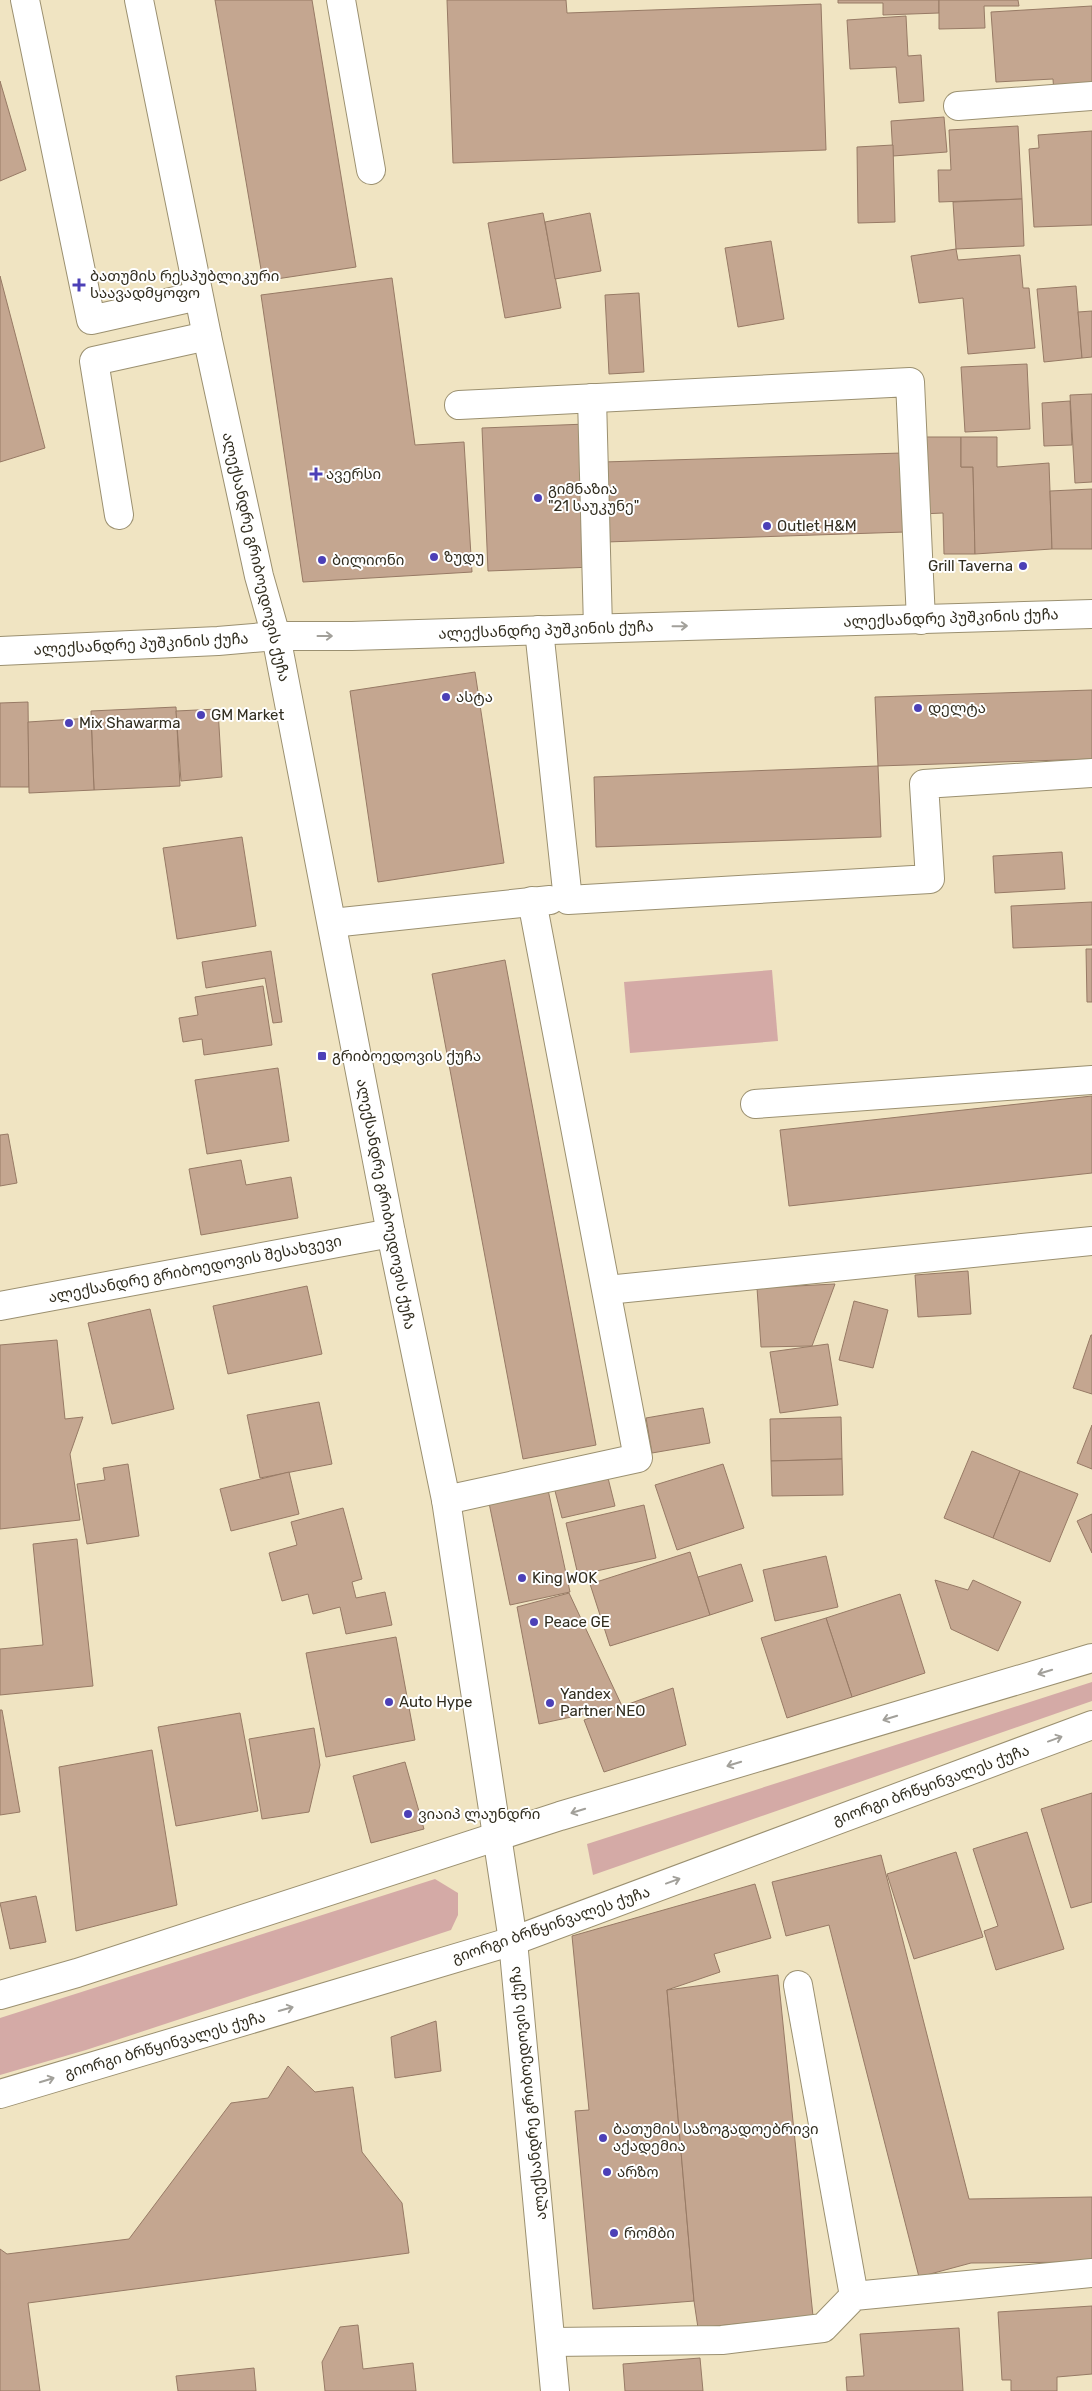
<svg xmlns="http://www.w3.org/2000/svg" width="1092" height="2391" viewBox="0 0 1092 2391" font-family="Rubik,'Noto Sans Georgian',sans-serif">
<rect width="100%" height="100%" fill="#f0e4c2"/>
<g fill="#d4aaa6">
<path d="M772 970 778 1041 630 1053 624 982Z"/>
<path d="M1092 1682V1701L593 1875 587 1844Z"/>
<path d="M435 1879 458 1893V1915L451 1930 86 2050 0 2075V2018Z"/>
</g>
<g fill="#c4a690" stroke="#977a65">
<path d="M215 0H312L356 267 263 281Z"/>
<path d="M447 0H566L567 13 821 4 826 150 453 163Z"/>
<path d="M838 0H939V13L883 15V3H838Z"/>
<path d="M939 0H1018L1019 6H984L985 28 939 29Z"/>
<path d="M1092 6V91L1054 94 1053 79 996 82 991 12Z"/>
<path d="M906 16 908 56 921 55 924 101 899 103 896 67 850 69 847 20Z"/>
<path d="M0 81 26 170 0 181Z"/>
<path d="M944 117 947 152 893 156 891 121Z"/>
<path d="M1018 126 1022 199 939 202 938 170H951L949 130Z"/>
<path d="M1092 131V225L1034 227 1029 149 1039 148 1038 135Z"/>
<path d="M893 145 895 222 858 223 857 147Z"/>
<path d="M1022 199 1024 246 956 249 953 202Z"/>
<path d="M543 213 561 308 505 318 488 223Z"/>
<path d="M590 213 601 271 555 279 545 222Z"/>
<path d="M771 241 784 319 738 327 725 248Z"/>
<path d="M956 249 958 260 1020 255 1023 288H1029L1035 348 968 354 963 298 919 303 911 256Z"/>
<path d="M0 276 45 448 0 462Z"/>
<path d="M392 278 415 445 464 442 472 572 303 582 261 295Z"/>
<path d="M1076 286 1082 358 1044 362 1037 289Z"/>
<path d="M639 293 644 372 609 374 605 295Z"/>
<path d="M1092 311V357L1082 358 1078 312Z"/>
<path d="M1027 364 1030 429 965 432 961 367Z"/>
<path d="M1092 394V482L1075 483 1070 395Z"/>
<path d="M1070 401 1072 445 1044 446 1042 403Z"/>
<path d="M587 424 594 567 488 571 482 428Z"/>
<path d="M919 437H961V467H973L975 554H944L943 513 921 514Z"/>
<path d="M961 437H997V467L1049 463 1052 549 975 554 973 467H961Z"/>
<path d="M902 453 905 532 606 542 603 462Z"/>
<path d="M1092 489V549H1052L1050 491Z"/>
<path d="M475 672 504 863 378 882 350 691Z"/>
<path d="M1092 690V759L878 766 875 697Z"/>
<path d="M28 702 29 787H0V703Z"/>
<path d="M176 707 180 786 94 790 91 711Z"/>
<path d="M218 709 222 777 181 781 176 711Z"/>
<path d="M91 718 94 790 29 793 28 722Z"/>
<path d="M878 766 881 837 596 847 594 777Z"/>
<path d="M242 837 256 926 177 939 163 848Z"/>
<path d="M1062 852 1065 889 995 893 993 856Z"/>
<path d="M1092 902V945L1013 948 1011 906Z"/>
<path d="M1086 949H1092V1002H1087Z"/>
<path d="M271 951 282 1022 273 1023 265 978 206 988 202 962Z"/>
<path d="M505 960 596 1445 523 1459 432 974Z"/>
<path d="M263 986 272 1045 204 1055 202 1039 183 1042 179 1018 198 1015 195 997Z"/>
<path d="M278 1068 289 1141 207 1154 195 1080Z"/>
<path d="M1092 1096V1173L789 1206 780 1130Z"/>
<path d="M8 1134 17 1183 0 1186V1135Z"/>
<path d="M241 1160 246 1185 291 1177 298 1218 201 1235 189 1169Z"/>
<path d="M968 1271 971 1314 918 1317 915 1275Z"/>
<path d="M835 1284 812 1346 761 1347 757 1288Z"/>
<path d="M307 1286 322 1354 228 1374 213 1306Z"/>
<path d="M854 1301 888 1310 873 1368 839 1360Z"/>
<path d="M150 1309 174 1409 112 1424 88 1323Z"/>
<path d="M1091 1335H1092V1394L1073 1388Z"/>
<path d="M57 1340 65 1419 83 1417 70 1454 80 1520 0 1529V1345Z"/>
<path d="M828 1344 838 1405 780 1413 770 1352Z"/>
<path d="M319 1402 332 1464 260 1478 247 1415Z"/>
<path d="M703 1408 710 1443 652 1453 646 1418Z"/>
<path d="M841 1417 842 1459 771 1461 770 1419Z"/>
<path d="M1092 1425V1469L1077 1463Z"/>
<path d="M972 1451 1020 1471 993 1538 944 1518Z"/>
<path d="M842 1459 843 1495 772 1496 771 1461Z"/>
<path d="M128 1464 139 1536 87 1544 77 1484 105 1480 103 1468Z"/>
<path d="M723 1464 744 1528 677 1550 655 1485Z"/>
<path d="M1020 1471 1078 1494 1050 1562 993 1538Z"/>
<path d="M289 1472 299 1514 231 1531 220 1489Z"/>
<path d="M607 1474 615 1506 562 1518 554 1487Z"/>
<path d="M547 1485 570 1592 510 1605 488 1498Z"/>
<path d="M644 1505 656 1558 578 1575 566 1523Z"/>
<path d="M343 1508 362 1579 352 1582 356 1598 385 1592 392 1625 346 1634 340 1607 313 1614 308 1594 282 1601 269 1553 297 1545 291 1522Z"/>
<path d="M1092 1514V1553L1077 1521Z"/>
<path d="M77 1539 93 1686 0 1695V1649L43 1645 33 1544Z"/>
<path d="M690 1552 710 1615 610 1646 590 1584Z"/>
<path d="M826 1556 838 1607 775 1621 763 1570Z"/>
<path d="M741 1564 753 1601 710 1615 698 1577Z"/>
<path d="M935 1580 968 1590 973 1580 1021 1602 998 1651 951 1629Z"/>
<path d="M569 1593 622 1706 539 1724 517 1607Z"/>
<path d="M900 1594 925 1673 852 1697 826 1618Z"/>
<path d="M826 1618 852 1697 787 1718 761 1638Z"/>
<path d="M396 1637 415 1740 326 1757 306 1653Z"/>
<path d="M673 1688 686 1745 604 1772 584 1720Z"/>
<path d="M0 1710H2L20 1812 0 1815Z"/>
<path d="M240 1713 258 1811 176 1826 158 1727Z"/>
<path d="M314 1728 320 1765 309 1812 262 1819 249 1739Z"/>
<path d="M152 1750 177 1905 76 1931 59 1767Z"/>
<path d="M405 1762 424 1829 371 1843 353 1776Z"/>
<path d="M1092 1793V1902L1071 1908 1041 1809Z"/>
<path d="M1027 1832 1064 1949 996 1970 984 1931 998 1926 973 1849Z"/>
<path d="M956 1852 983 1937 914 1959 887 1874Z"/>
<path d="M881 1855 969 2199 1092 2197V2262L971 2263 919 2277 829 1925 786 1936 772 1882Z"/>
<path d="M755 1884 771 1938 714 1954 720 1972 667 1990 694 2301 593 2309 575 2111 589 2110 572 1936Z"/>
<path d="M36 1896 46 1942 10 1949 0 1903Z"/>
<path d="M778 1975 813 2316 698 2328 694 2301 667 1990Z"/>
<path d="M436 2021 441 2071 395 2078 391 2037Z"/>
<path d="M288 2066 315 2092 353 2087 362 2152 402 2203 409 2253 28 2303 40 2391H0V2249L7 2254 129 2239 231 2103 268 2098Z"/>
<path d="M1092 2306V2374L1057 2377V2391H1011V2380H1002L998 2312Z"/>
<path d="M358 2325 363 2369 413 2363 416 2391H325L322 2362 340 2327Z"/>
<path d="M959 2328 963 2391H847L846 2377 864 2376 860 2334Z"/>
<path d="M700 2358 703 2391H625L623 2364Z"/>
<path d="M254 2368 256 2391H178L176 2376Z"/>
</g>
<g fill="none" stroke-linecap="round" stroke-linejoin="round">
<g stroke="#9b9070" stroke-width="30">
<g id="minor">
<path d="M25 0 91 320 198 296"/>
<path d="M139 0 207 336 259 576 276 636 391 1233 446 1500 513 1941 555 2391"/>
<path d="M341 0 371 170"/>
<path d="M958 106 1092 96"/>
<path d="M592 398 598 628"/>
<path d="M459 405 910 382 921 620"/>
<path d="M119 515 94 361 207 336"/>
<path d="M539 630 568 900 930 879 924 784 1092 773"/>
<path d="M0 651 218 641 276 636H352L1092 614"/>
<path d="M332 923 550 900"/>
<path d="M755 1104 1092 1080"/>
<path d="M607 1290 1092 1241"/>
<path d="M0 1306 391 1233"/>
<path d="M446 1500 638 1458 532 901"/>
<path d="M798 1985 854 2296"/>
<path d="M0 1995 77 1973 560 1816 1092 1658"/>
<path d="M0 2094 513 1941 1092 1725"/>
<path d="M552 2342 722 2340 823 2328 854 2296 1092 2273"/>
</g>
</g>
<use href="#minor" stroke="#fff" stroke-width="28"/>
</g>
<defs><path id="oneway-shaft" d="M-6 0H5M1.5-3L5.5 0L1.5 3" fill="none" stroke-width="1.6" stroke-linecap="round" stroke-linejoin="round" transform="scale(1.25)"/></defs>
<g stroke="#a2a09a">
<use href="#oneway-shaft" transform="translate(680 626) rotate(-1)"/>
<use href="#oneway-shaft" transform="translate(325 636)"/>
<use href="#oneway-shaft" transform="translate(1045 1672) rotate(163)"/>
<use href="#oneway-shaft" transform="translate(890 1718) rotate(163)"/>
<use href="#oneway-shaft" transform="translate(1055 1739) rotate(-20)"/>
<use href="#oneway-shaft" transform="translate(734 1764) rotate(163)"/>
<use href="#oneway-shaft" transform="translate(578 1811) rotate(163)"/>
<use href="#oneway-shaft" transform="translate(673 1881) rotate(-20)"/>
<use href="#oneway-shaft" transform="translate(286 2009) rotate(-16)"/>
<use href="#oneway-shaft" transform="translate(47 2080) rotate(-17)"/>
</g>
<g fill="#4c40b7" stroke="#fff" stroke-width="2">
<path d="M76.5 277.5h5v5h5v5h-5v5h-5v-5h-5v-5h5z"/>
<path d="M313.5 466.5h5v5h5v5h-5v5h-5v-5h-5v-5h5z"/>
<circle cx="538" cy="498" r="5"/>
<circle cx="767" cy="526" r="5"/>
<circle cx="434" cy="557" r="5"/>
<circle cx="322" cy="560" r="5"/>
<circle cx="1023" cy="566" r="5"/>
<circle cx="446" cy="697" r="5"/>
<circle cx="918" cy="708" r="5"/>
<circle cx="201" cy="715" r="5"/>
<circle cx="69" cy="723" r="5"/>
<rect x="317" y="1051" width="10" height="10" rx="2.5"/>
<circle cx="522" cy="1578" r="5"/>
<circle cx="534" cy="1622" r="5"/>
<circle cx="389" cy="1702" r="5"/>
<circle cx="550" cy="1703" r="5"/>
<circle cx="408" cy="1814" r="5"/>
<circle cx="603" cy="2138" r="5"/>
<circle cx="607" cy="2172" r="5"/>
<circle cx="614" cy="2233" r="5"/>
</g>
<g text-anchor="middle" stroke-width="4" stroke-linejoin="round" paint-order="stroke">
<g font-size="15" fill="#312d1f" stroke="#fff" text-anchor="start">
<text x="90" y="281">ბათუმის რესპუბლიკური<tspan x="90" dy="17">საავადმყოფო</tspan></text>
<text x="326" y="479">ავერსი</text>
<text x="548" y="494">გიმნაზია<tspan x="548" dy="17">"21 საუკუნე"</tspan></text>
<text x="777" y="531">Outlet H&amp;M</text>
<text x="444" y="562">ზუდუ</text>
<text x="332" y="565">ბილიონი</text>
<text x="1013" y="571" text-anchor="end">Grill Taverna</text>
<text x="456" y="702">ასტა</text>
<text x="928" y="713">დელტა</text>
<text x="211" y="720">GM Market</text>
<text x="79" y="728">Mix Shawarma</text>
<text x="332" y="1061">გრიბოედოვის ქუჩა</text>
<text x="532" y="1583">King WOK</text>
<text x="544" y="1627">Peace GE</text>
<text x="560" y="1699">Yandex<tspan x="560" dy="17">Partner NEO</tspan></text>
<text x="399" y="1707">Auto Hype</text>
<text x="418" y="1819">ვიაიპ ლაუნდრი</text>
<text x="613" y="2134">ბათუმის საზოგადოებრივი<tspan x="613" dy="17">აქადემია</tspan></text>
<text x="617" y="2177">არზო</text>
<text x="624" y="2238">რომბი</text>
</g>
<g font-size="15" fill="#312d1f" stroke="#fff">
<text transform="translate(256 557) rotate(77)" y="5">ალექსანდრე გრიბოედოვის ქუჩა</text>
<text transform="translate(951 618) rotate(-2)" y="5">ალექსანდრე პუშკინის ქუჩა</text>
<text transform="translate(546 630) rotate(-2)" y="5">ალექსანდრე პუშკინის ქუჩა</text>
<text transform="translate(141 644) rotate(-3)" y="5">ალექსანდრე პუშკინის ქუჩა</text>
<text transform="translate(386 1204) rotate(79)" y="5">ალექსანდრე გრიბოედოვის ქუჩა</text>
<text transform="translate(195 1269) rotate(-11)" y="5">ალექსანდრე გრიბოედოვის შესახვევი</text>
<text transform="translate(931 1785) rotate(-20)" y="5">გიორგი ბრწყინვალეს ქუჩა</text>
<text transform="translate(551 1925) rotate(-19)" y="5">გიორგი ბრწყინვალეს ქუჩა</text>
<text transform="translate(165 2045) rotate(-16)" y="5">გიორგი ბრწყინვალეს ქუჩა</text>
<text transform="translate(528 2093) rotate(-96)" y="5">ალექსანდრე გრიბოედოვის ქუჩა</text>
</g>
</g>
</svg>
